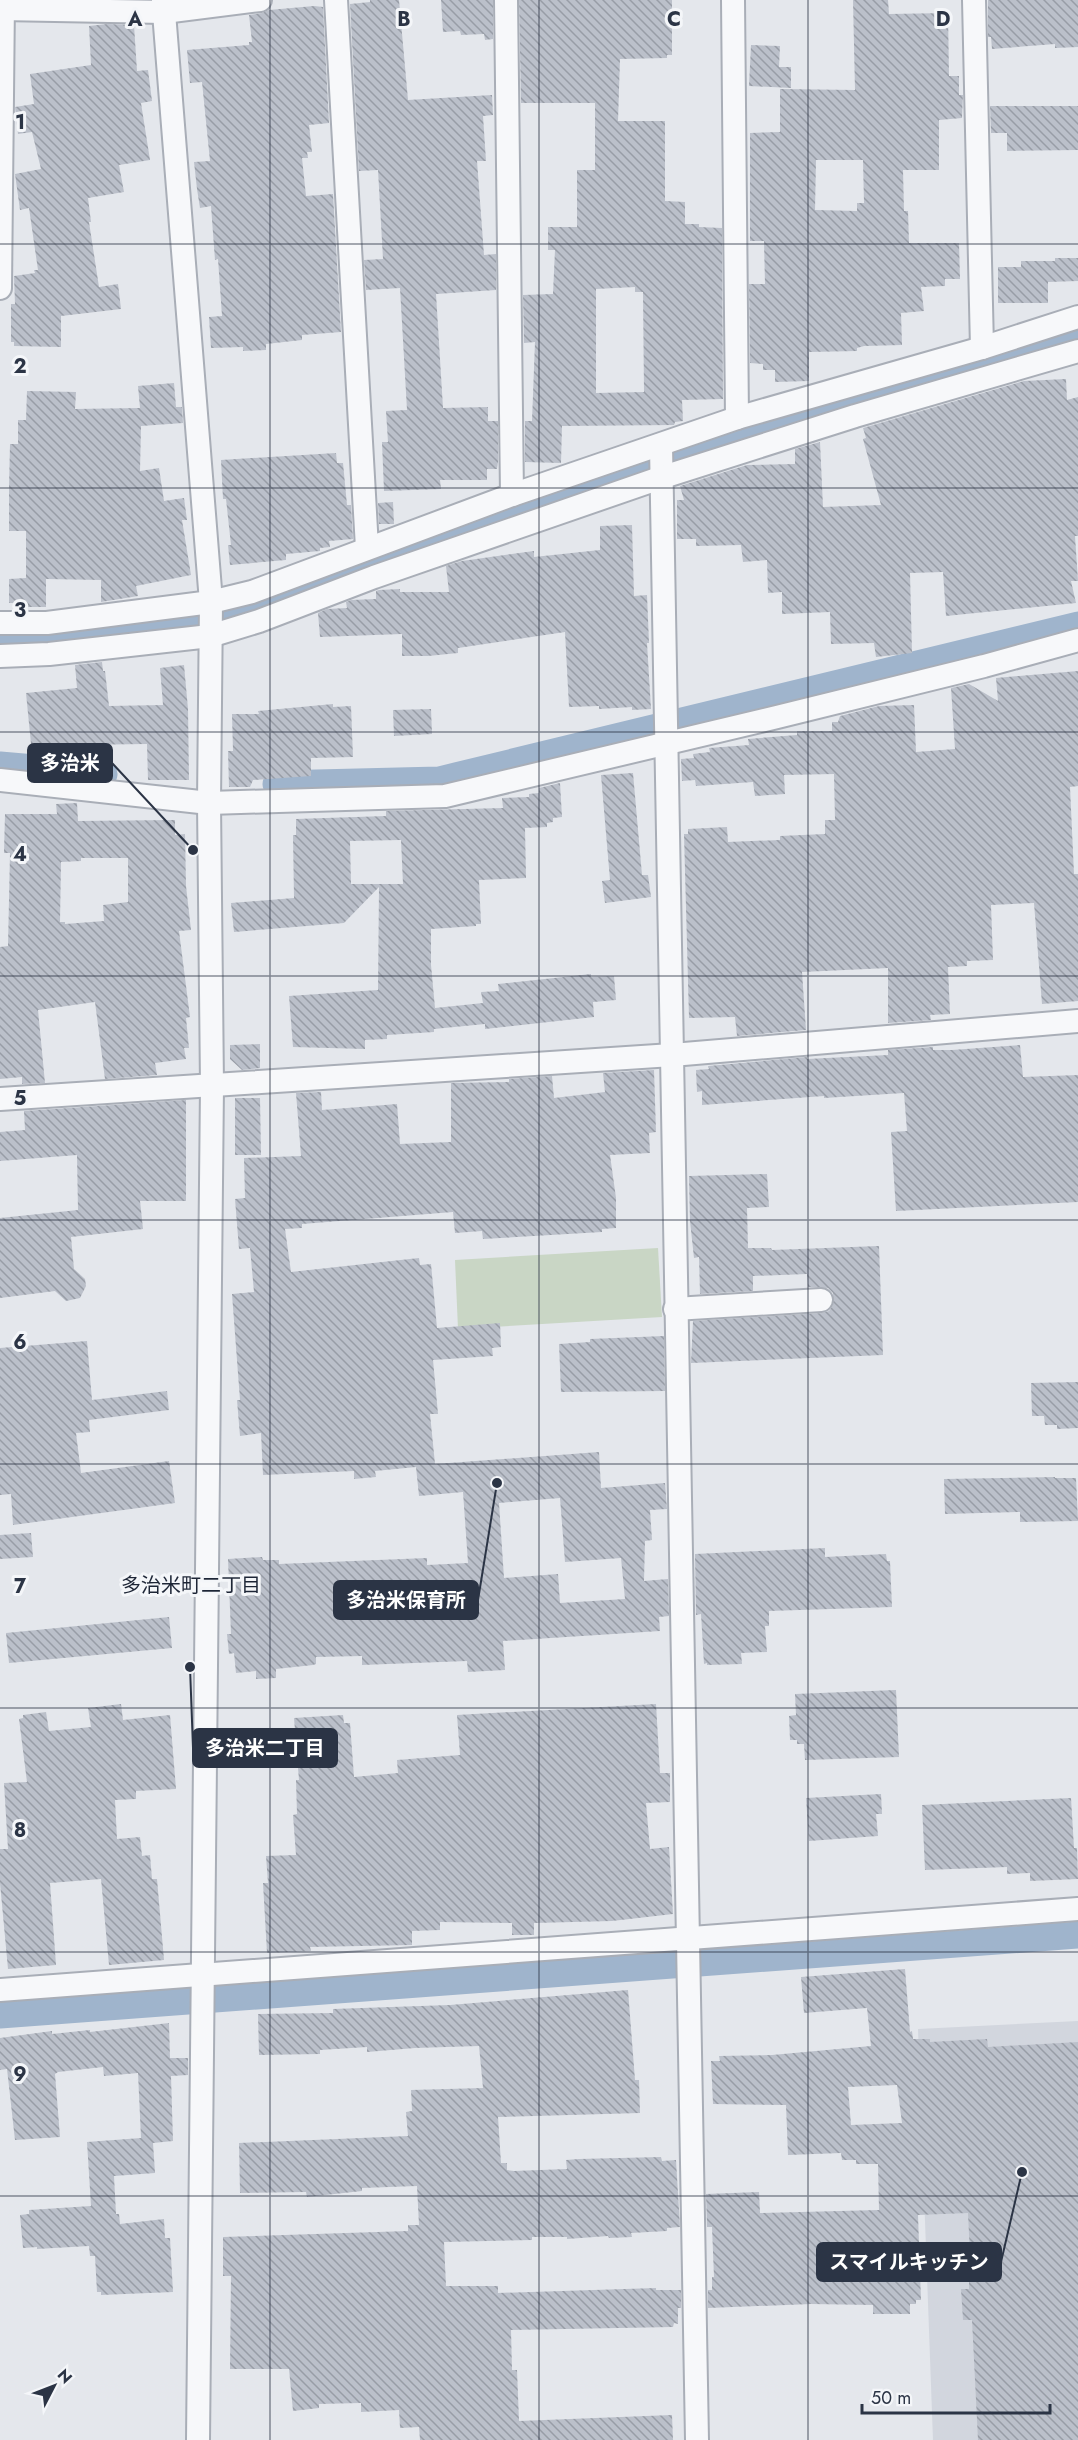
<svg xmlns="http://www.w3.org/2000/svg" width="1078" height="2440" viewBox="0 0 1078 2440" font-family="Jost,'Noto Sans JP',sans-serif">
<defs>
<pattern id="building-back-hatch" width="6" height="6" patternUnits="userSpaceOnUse" patternTransform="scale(1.5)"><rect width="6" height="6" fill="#bbc0ca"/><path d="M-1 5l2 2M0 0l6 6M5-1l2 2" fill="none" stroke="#989da6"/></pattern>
</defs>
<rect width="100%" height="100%" fill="#e4e7ec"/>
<path fill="#d2d6de" d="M1078 2021V2440H933L918 2029Z"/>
<path fill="#c9d6c5" d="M658 1248 662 1317 458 1329 455 1260Z"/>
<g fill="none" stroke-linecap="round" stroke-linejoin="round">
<g stroke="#9fb4cc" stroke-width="27">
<path d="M0 639H43L231 617 463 532 718 443 1078 335"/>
<path d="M0 765 104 774"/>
<path d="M276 784 439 780 1078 625"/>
<path d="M0 2015 1078 1935"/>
</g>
</g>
<g fill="url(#building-back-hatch)" fill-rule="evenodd">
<path d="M370 0H399L408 100 492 95 493 115 483 116 486 161H477L484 255 496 254V290L436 294 443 408 488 407V421H498V462L497 469H487V480H440L441 489 384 491 382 442H388L386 411 407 410 400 288 366 290 364 260 383 259 378 170 359 171 350 4 370 2Z"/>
<path d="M441 0H493V39L485 40 484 34 461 35 460 31 443 32Z"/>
<path d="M519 0H672V55H667V58L620 59 618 121H665V201L685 202V224H699V227L722 228 723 399 682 400 683 421 675 422 674 425 562 426 561 463 525 462V421H532L535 342 524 343 523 295 553 294 555 250H548V227H577V170H595V103H521ZM635 287V292H643L644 392 596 393V289Z"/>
<path d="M853 0H888L889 14 948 13 949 76H959V95H963L962 118 939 120V170H903L904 211H908L909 243H959L960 279H945V286L921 287 924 311 901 313 902 345 864 346 857 348V351L809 352V381L775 382V370H763V364L750 363 749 284H765L764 241H750V133L780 132V89L855 90ZM816 160H863L864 203H857V211L815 210Z"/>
<path d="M988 0H1078V47L1055 48V44L992 49 991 37H988Z"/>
<path d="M314 6 323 7 329 123 309 125 312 152H307L308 158H302L306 196 333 194 341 332 302 335V340L266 344V350L243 351V347L211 348 209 317 222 316 218 259 215 260 211 206 200 208 197 189 194 162 210 161 202 82 190 83 187 50 249 45V42H252L249 15 262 13 269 10Z"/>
<path d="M107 24 134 25 137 71 148 70 152 101 141 103 150 160 119 165 124 192 88 198 91 222H89L99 287 118 284 121 309 61 316V347L14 346V342H11V304H15L14 276 35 273 34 270H38L29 208 20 210 15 174 41 169 32 132 18 134 15 107 34 104 30 74 91 65 89 26Z"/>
<path d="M751 45 780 46 779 67H791V88L749 86Z"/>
<path d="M990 106H1078V150L1007 151V133H991Z"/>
<path d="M1055 258H1078V281L1048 282V303H998V267H1021V261H1055Z"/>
<path d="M1066 379 1067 400 1078 397V536H1075L1078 581H1071L1076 603 946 616 943 572 910 573 912 653 876 657 874 643 831 644 830 612 782 614V592L768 593 767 560 743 562 741 545 696 546V539H677V500H684L680 486 747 465 795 464V449L820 442 823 507 881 505 863 439 866 438 863 428 1024 381Z"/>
<path d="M174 383 176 407H182L183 423 141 426 140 471 159 468 164 501 184 498 187 520H182L191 575 136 586 138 596 101 602V580L46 579V607H20V603H9V579L26 578V531H9V487L10 444H18V420H26L27 391 76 392 75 409 140 408 138 386Z"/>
<path d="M336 453 337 463H343L347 505H351L353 539 329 541 330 547 320 548V551L286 554V560L230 565 228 545H231L226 499H223L221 460Z"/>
<path d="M393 502 394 524H379L378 503Z"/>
<path d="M632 525 634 596 647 595 649 643H647L651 709 632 710V707L599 709V706L569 707 565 632 458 648V653L428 656H402V634L320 637 318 613 327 609 347 608 346 602 351 600 376 599V591L379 590 400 589V592H449L446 566 462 561 534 551V557L600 550V526Z"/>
<path d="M102 662 103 671H105L109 706 163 705 160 668 184 665 188 709 189 780H148L147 744 74 745 75 757 49 759V752L32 754 26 693 77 688 75 665Z"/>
<path d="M1078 671V786L1070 787 1074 874H1078V1001L1042 1004 1034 903 991 905 993 960 967 961V966L948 967 950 1014 930 1015 931 1020 888 1023V968L802 972 806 1030 737 1036 735 1017 689 1018 684 834H688V829L727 827 728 842 780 840V836L825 834V820H835L834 774 784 775 785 794 755 796 753 782 696 786 695 780 682 781 681 759 694 758 693 754 710 752 709 748 749 745 748 739 797 735V731H832V722H838L840 716 879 706 914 705 916 752 955 749 951 688 969 684 998 701 996 678Z"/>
<path d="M333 704V707L351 706 353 757 311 758V776L253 780 250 787H229L228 751H233L232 714H259L258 711Z"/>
<path d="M431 709 432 734 394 736 393 710Z"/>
<path d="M633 773 642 875H648L651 897 605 903 602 881 610 880 601 775Z"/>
<path d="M560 783 562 817 553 818V822L547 823V827L525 828 526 878 479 880 481 924H476V926L431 929V965L435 1008 483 1003 481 992 499 991 498 984 591 974V977L614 976 616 1000 593 1002 594 1017 485 1029V1024L434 1029V1032L387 1035V1039L365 1040V1049L293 1047 289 996 378 990 379 887 344 923 234 932 231 903 294 898 293 835H296V819L386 816V811L503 808 502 798 529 797V794L539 793V788ZM401 840 403 884H351L350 841Z"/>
<path d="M77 803 78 821 175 820V835L185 834 186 886 191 930 179 931 190 1017 186 1018 189 1048H184L186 1059 155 1063 157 1075 105 1079 95 1002 38 1010 45 1083 22 1084V1077L0 1079V947L8 946 10 853H4L5 814H57L56 804ZM81 858H128V902L103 905 104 921 65 924V922H60L61 862 81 861Z"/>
<path d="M260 1044V1068L242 1070 230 1059V1045Z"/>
<path d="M1020 1045 1023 1077 1078 1075V1202L896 1211 891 1132 907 1131 904 1093 824 1098V1096L702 1105V1091L697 1092 696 1070 709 1069 708 1066 807 1057V1059L888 1055V1050L933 1047V1050H952Z"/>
<path d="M654 1070 656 1132 649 1133 650 1153 610 1155 616 1198V1228L602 1229V1232L483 1239 482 1231 455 1233 453 1212 302 1224V1228L285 1229 291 1272 419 1258 420 1265 431 1264 437 1328 500 1323 501 1347 492 1348 493 1356 433 1360 438 1414H430L435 1464 599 1452 601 1488 665 1483 667 1509 650 1510 652 1540 645 1541 644 1581 668 1579 669 1616 659 1617 660 1631 503 1641 505 1670 468 1672 467 1661 362 1665V1656L316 1657V1664L313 1665 276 1669V1678L256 1679V1671L236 1673 234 1653 229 1654 227 1634H231L228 1559 262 1557 263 1560H279V1564L427 1558V1565L468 1563 463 1492 419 1496 416 1467 375 1471 376 1477 354 1479V1471L263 1475 261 1433 240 1436 237 1400H240L232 1294 254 1292 250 1248 239 1249 235 1199 245 1198 244 1158 301 1156 296 1093 321 1092 322 1110 397 1104 400 1144 451 1142V1083L509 1082V1079L552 1076 554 1098 605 1092 603 1073ZM560 1498 565 1562 621 1558 625 1599 560 1603 558 1574 504 1578 499 1503Z"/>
<path d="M235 1098H260L261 1155H235Z"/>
<path d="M186 1100V1201H140L143 1229 71 1237 74 1269 85 1279 86 1286 80 1298 66 1301 55 1291 0 1298V1218L78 1210 77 1155 0 1161V1132L25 1130 24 1111Z"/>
<path d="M767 1174 769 1207 747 1208 748 1248H771L772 1250 879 1246 883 1355 691 1363 693 1321 822 1313 829 1311 833 1305V1293L828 1288 808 1287 807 1274 753 1276V1291L700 1294 699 1257 694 1258 690 1221 689 1176Z"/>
<path d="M664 1336 665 1391 561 1392 559 1344 590 1342V1339Z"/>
<path d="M87 1341 92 1400 167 1391 169 1410 89 1420 90 1432 76 1433 81 1473 169 1461 175 1503 13 1525 11 1494 0 1495V1348Z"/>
<path d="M1078 1382V1428L1057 1429V1425H1045L1044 1416H1032L1031 1383Z"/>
<path d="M1055 1477V1478H1076L1078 1521 1020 1522V1512L945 1514 944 1479Z"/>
<path d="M31 1533 33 1557 0 1559V1535Z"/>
<path d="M825 1548V1557L886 1554 887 1561H890L892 1607 769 1611V1626H765L767 1652 741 1653 742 1664 707 1665V1663L704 1664 701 1614 696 1615 695 1554Z"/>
<path d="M169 1617 172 1648 9 1663 6 1633Z"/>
<path d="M896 1690 899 1757 805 1760 804 1744H797V1740H790L789 1716 796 1715 795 1694Z"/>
<path d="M121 1704 123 1720 170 1715 176 1789 136 1791V1799L115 1800 117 1839 140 1837 142 1856 150 1855 152 1879H157L164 1960 109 1965 101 1879 50 1883 56 1965 8 1969 0 1883V1849H8L4 1783 27 1782 19 1719 23 1718V1715L46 1712 49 1731 91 1727 88 1708Z"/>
<path d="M656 1704 660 1773H670V1802L646 1803 650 1849 669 1847 673 1914 612 1921 534 1923V1935H512V1923L440 1922V1930L412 1931V1945L310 1947 311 1951 267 1953 263 1883H268L266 1856 296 1855 293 1815 297 1814 296 1780H299L294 1718 343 1715 344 1723H350L354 1777 398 1773 397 1760 460 1755 457 1715Z"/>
<path d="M881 1794 882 1814H876L878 1836 809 1841 806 1798Z"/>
<path d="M1071 1798 1074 1848H1077L1078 1879 1030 1881V1873L1007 1874V1867L925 1870 922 1805Z"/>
<path d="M905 1969 910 2032 912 2031 913 2039H930V2042L987 2039 988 2047 1078 2042V2440H978L972 2320H963L961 2289H969V2276H971L968 2213 918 2215 921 2300H916V2304H910V2314H873V2305L811 2304 708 2308V2290H712V2277H714L712 2227H707L706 2194 759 2192 760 2213 879 2210 878 2164H856V2160H842L841 2153 788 2155 786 2105 713 2104 711 2061H720L719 2056 772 2055 871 2046 867 2008 804 2013 801 1977ZM897 2085 902 2123 851 2125 848 2087Z"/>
<path d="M628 1990 635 2080H639L640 2113 498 2117 501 2163H507V2170L514 2171 567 2169 566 2160 579 2159 661 2157 662 2161 676 2160 680 2227 667 2228V2231L631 2233 632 2237 609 2238 608 2236 567 2239V2237H532V2240L444 2242 446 2286H498V2293L656 2288V2290H681V2308H678V2324L674 2323 673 2327 511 2330 512 2370H517L519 2421 672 2415 673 2440H420L419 2427 400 2428 399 2410 361 2412V2403L319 2404V2408L293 2411 289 2369H230L231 2276H223V2237L408 2231V2225H419L417 2186 362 2188V2191L307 2197 306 2192 240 2193 239 2143 408 2136 406 2112 412 2111 411 2090 483 2088 479 2046 415 2048 367 2052V2047L320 2050V2054L259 2055 258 2014 333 2013V2009L450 2005Z"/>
<path d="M169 2023 170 2058H188V2075L171 2076 173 2141 153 2143 155 2173 114 2176 116 2214H119L120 2224 164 2219 165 2238H170L173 2292 101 2295V2292H97L95 2256H90L89 2246 37 2249V2247L23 2248 20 2215 29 2214V2210L91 2206 87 2142 141 2138 138 2073 104 2076 103 2067 58 2072 55 2074 60 2137 15 2140 7 2069 0 2070V2038L52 2031V2034L90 2030V2032Z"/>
</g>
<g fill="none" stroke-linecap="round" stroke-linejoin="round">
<g stroke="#a9aeb7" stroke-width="26">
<g id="street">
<path d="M163 0 211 602 209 803 212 1086 198 2440"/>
<path d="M336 0 367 548"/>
<path d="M506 0 512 495"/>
<path d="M733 0 737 418"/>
<path d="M974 0 982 348"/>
<path d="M0 9 164 12 260 0"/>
<path d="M0 288 3 0"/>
<path d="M661 446 697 2440"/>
<path d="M0 623H47L211 602 252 592 512 495 737 418 982 348 1078 317"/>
<path d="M0 656 49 654 210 636 259 621 374 577 660 478 855 416 1078 351"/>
<path d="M0 780 209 803 445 796 777 717 984 666 1078 640"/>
<path d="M0 1099 672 1055 1078 1021"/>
<path d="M675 1309 821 1300"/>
<path d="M0 1990 1078 1909"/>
</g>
</g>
<use href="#street" stroke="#f7f8fa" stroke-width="22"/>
</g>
<path fill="none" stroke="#2b3445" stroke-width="1.5" stroke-opacity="0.55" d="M270 0V2440M539 0V2440M808 0V2440M0 244H1078M0 488H1078M0 732H1078M0 976H1078M0 1220H1078M0 1464H1078M0 1708H1078M0 1952H1078M0 2196H1078"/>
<g text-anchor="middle" stroke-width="6" stroke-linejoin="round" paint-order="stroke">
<g font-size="20" fill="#1d2536" stroke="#f4f6f9">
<text x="191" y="1592">多治米町二丁目</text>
</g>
</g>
<g font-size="20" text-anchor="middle" font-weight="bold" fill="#2b3445" stroke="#f4f6f9" stroke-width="6" stroke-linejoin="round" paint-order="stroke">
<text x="135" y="26">A</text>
<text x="404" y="26">B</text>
<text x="674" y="26">C</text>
<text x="943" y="26">D</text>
<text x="20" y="129">1</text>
<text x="20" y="373">2</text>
<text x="20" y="617">3</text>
<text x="20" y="861">4</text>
<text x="20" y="1105">5</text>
<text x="20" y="1349">6</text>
<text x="20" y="1593">7</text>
<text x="20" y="1837">8</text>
<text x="20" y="2081">9</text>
</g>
<path fill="none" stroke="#2b3445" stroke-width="2" d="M193 850L112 763M497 1483L478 1600M190 1667L193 1748M1022 2172L1001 2262"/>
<g fill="#2b3445" stroke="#f4f6f9" stroke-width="2">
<circle cx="193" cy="850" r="6"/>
<circle cx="497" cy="1483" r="6"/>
<circle cx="190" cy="1667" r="6"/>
<circle cx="1022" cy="2172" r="6"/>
</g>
<g fill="#2b3445" stroke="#2b3445" stroke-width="2">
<rect x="28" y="744" width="84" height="38" rx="6"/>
<rect x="334" y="1581" width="144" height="38" rx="6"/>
<rect x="193" y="1729" width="144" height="38" rx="6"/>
<rect x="817" y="2243" width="184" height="38" rx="6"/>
</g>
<g font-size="20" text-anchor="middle" font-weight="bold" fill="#fff">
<text x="70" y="770">多治米</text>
<text x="406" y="1607">多治米保育所</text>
<text x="265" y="1755">多治米二丁目</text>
<text x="909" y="2269">スマイルキッチン</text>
</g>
<g transform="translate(54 2386) rotate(48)" stroke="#f4f6f9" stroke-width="4.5" paint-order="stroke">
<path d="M0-4.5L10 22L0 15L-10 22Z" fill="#2b3445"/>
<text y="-9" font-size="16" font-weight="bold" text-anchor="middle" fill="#2b3445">N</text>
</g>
<path d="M862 2404v9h188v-9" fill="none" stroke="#2b3445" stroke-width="3"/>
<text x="871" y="2404" font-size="18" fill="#2b3445" stroke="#f4f6f9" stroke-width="4.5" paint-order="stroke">50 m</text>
</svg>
